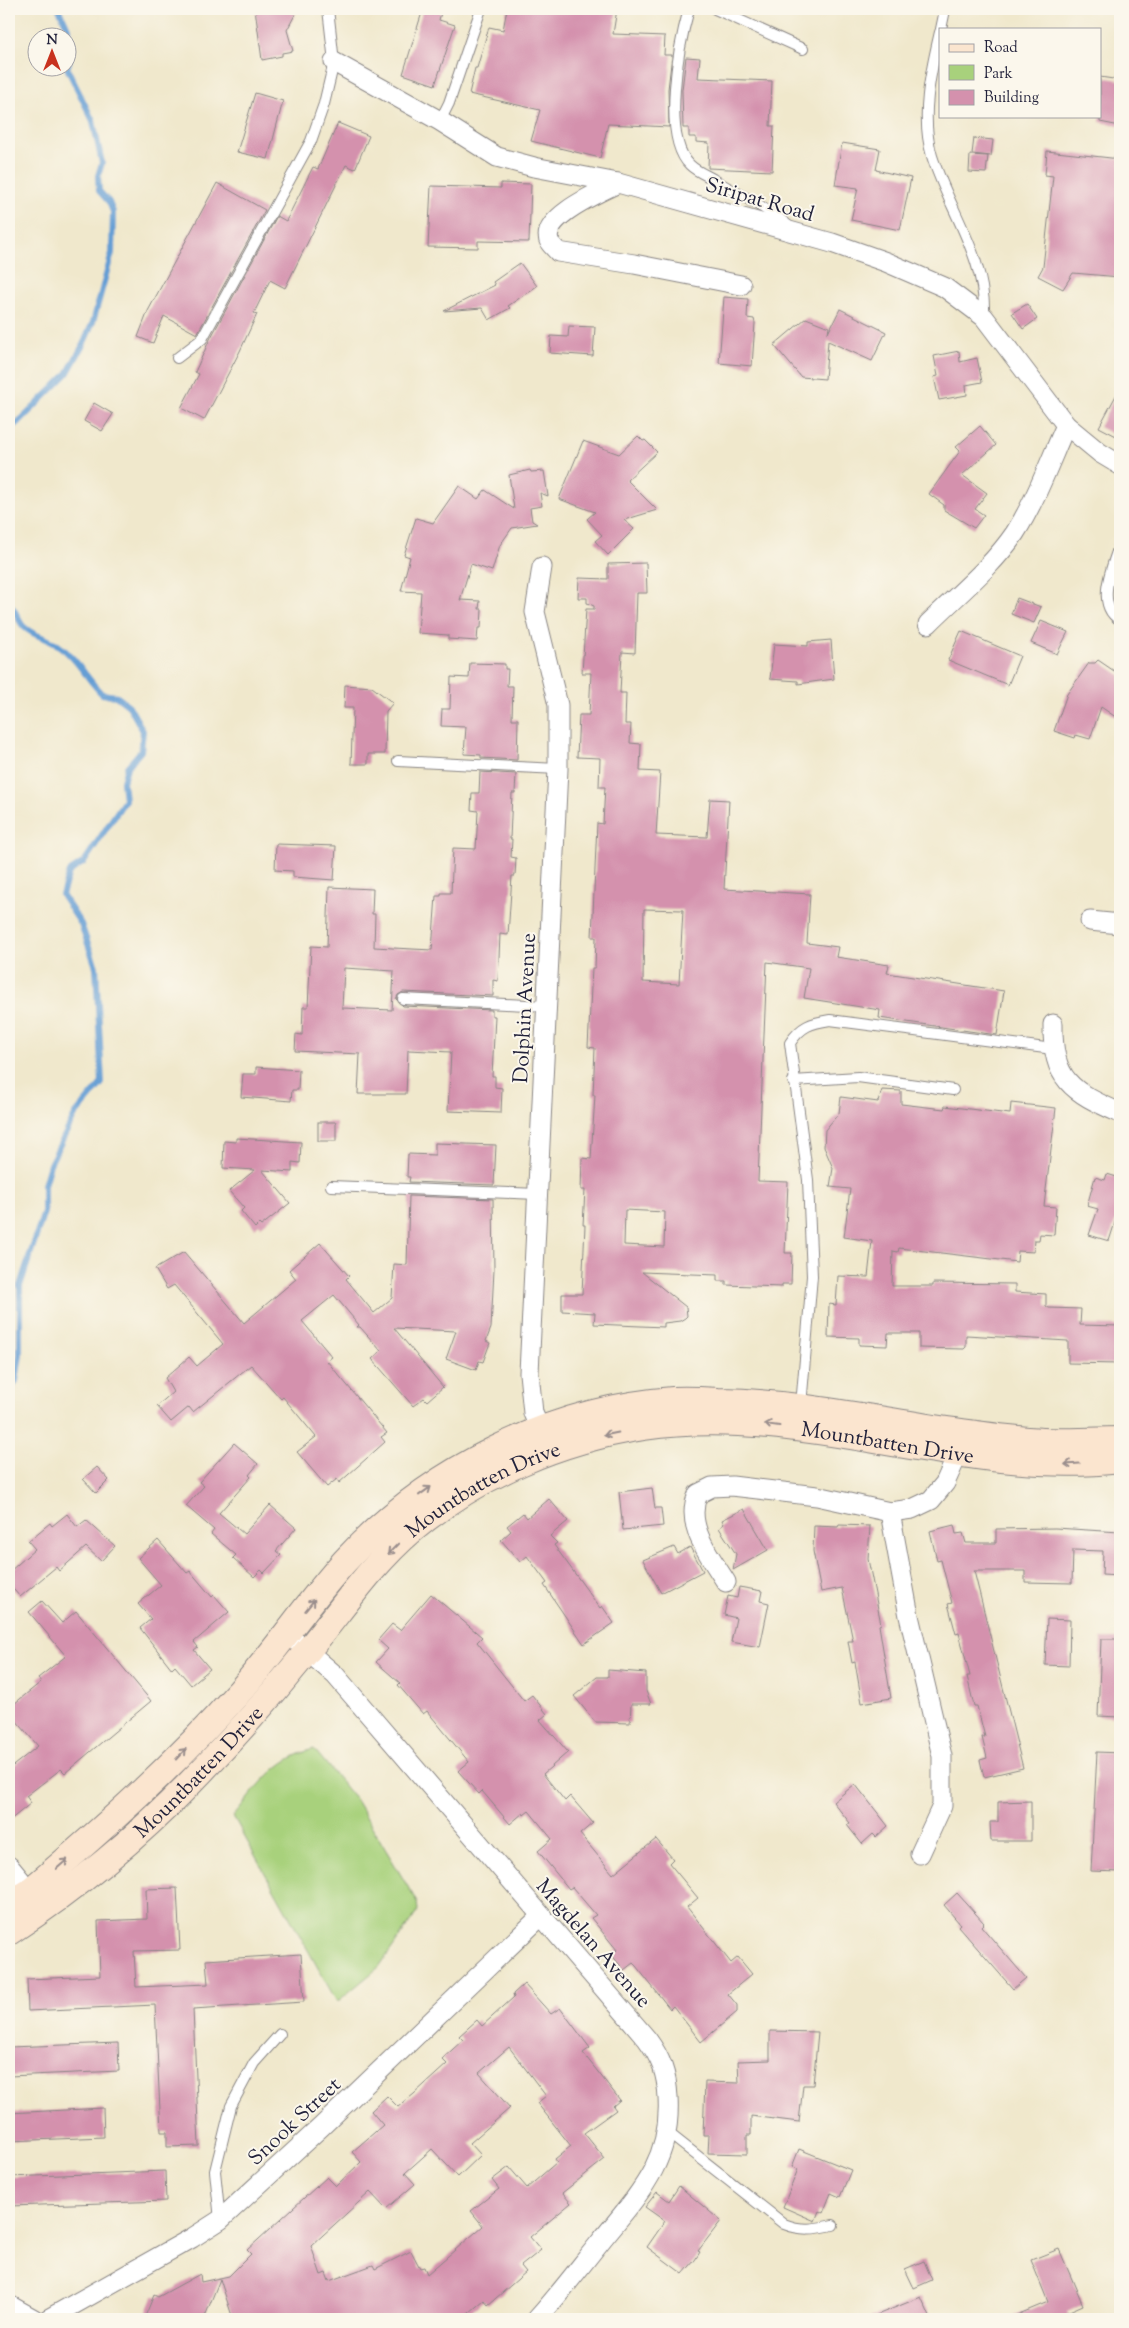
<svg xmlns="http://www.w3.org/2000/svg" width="1129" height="2328" viewBox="0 0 1129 2328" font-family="'Sorts Mill Goudy',serif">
<rect width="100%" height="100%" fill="#fbf7ec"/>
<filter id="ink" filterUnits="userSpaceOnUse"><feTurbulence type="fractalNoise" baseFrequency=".02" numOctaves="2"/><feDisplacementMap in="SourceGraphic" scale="10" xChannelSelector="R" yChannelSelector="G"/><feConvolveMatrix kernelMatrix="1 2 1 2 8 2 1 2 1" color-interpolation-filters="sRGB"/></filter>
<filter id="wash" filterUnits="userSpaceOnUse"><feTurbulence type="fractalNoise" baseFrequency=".0096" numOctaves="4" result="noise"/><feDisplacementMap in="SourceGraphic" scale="20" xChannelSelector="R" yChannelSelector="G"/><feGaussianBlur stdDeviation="1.12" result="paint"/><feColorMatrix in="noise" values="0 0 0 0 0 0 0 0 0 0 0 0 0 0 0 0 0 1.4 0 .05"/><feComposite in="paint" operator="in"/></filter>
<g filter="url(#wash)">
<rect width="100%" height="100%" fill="#f0e8cc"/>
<path fill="#a8d17c" stroke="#657a5c" d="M314 1749 356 1800 417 1902 418 1911 379 1967 337 2002 233 1816C259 1786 275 1759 314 1749Z"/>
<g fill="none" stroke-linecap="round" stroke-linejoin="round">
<g stroke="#659ed4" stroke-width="6">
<path d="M59 9C70 33 76 39 68 66"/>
<path d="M9 429 22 419 67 374 82 347 93 322 112 253 113 212 109 202 99 191 98 176 102 163 93 121 67 68"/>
<path d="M9 604C17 610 17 620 24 627 35 637 46 637 58 645 76 657 87 679 102 694L116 696 129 706 143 731 141 751 127 767 123 782 125 800 84 862 69 872 62 895 81 924 96 967 102 1083 75 1115 50 1164 44 1185V1212L20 1286V1355L16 1381 9 1393"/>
</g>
</g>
<g id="blocks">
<g fill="#d491ad" fill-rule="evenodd">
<path d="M255 9H298L287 30 293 51 282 53V56L262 60Z"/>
<path d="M423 9H442L439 20 455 25 435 85 403 74Z"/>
<path d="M507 9H617L613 34 665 36 664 55H672L668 89 669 127 608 124 600 158 531 141 540 110 469 94 475 68H477L489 27 503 30Z"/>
<path d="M686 57 700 58 698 78 772 81 770 126H774L772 171 708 168 709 143 696 142V137H689V128H683L682 90Z"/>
<path d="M1100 77 1120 80V126L1100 122Z"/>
<path d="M255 93 283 101 268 159 237 152Z"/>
<path d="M338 123 369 136 355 169 346 165 285 288 270 280 254 313 257 314 240 351 204 420 181 408 199 374 195 372 209 341 277 216 286 221 313 167 318 169Z"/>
<path d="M974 138 993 140 991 156 972 154Z"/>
<path d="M842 143 880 149 876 170 911 178 900 230 851 220 858 188 835 185Z"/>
<path d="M1047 151 1120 159V277L1073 273 1063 289 1038 276 1043 267 1053 176 1045 175Z"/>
<path d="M970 155 988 156 986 173 969 172Z"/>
<path d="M217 183 265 210 197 334 164 316 153 343 138 337 148 311Z"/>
<path d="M501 183 531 184 529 242 478 241V248L428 247 431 186 501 188Z"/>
<path d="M520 263 537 286 508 306 510 308 489 320 482 308 444 311 495 285 493 282Z"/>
<path d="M724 297 748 299 747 318 754 319 755 323 752 366 719 363Z"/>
<path d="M1027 304 1037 319 1023 329 1012 313Z"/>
<path d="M840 309 886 332 872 361 828 341 825 379 801 377 774 345 806 318 829 327 828 333Z"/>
<path d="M569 326 595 327 593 356 550 353 551 336 568 337Z"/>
<path d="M959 351 960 362 977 358 982 382 966 385 967 395 939 400 934 377 938 376 934 356Z"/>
<path d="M1120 388V438L1099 427Z"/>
<path d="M94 403 113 414 102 431 84 421Z"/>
<path d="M980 426 996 445 962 475 987 493 975 509 984 515 974 528 944 510V505L929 494 960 451 956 447Z"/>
<path d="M638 436 643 441 645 440 657 452 627 480 657 510 624 520 634 529 608 555 595 541 602 535 587 519 595 512 559 499 583 441 619 454Z"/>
<path d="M530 470 531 472 544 471 548 496 540 493 542 506 530 508 532 521 537 524 512 528 500 545 492 571 471 564 460 600 480 601 479 609H482L481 628H478L477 641 448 639V635L418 633 421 592 401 591 410 557 404 555 416 518 433 523 459 486 478 499 485 490 514 509 509 475Z"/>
<path d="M646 563 647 593H637L635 653 622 652 620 693H626L625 724H631L630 743 641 744 640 771 660 772 656 835 707 837 710 799 729 800 724 889 810 894 807 943 838 947 836 957 889 965 887 973 1004 991 997 1035 879 1018 880 1010 804 998 809 968 767 962 758 1181 788 1182 785 1253H792L791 1284H782V1287L726 1285V1281H717V1275L642 1272 686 1307 687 1316 685 1318 680 1321 664 1323V1327L594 1324 595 1313 562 1311V1294H582L585 1225H583L585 1190H581L582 1158 591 1159 595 1095H593L595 1048 588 1047 592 968H595L596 937H592L597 823 603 824 605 787H599L600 758 577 757 579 715H589L591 673H582L586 609H594V606L587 603V598H578L579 578 608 579V564ZM644 909 683 910 679 984 643 982ZM625 1210 665 1212 664 1247 624 1245Z"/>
<path d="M1017 598 1041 607 1034 623 1011 614Z"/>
<path d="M1041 621 1068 632 1057 654 1031 643Z"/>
<path d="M961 631 1020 656 1008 685 948 660Z"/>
<path d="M831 640 834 679 798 684V681L770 679 774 644 808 646V642Z"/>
<path d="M1098 660 1120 675V720L1101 707 1090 739 1076 735 1075 738 1054 731 1067 694 1089 663H1095Z"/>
<path d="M470 663 505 664V669H508L507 686H513L512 719H518L517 760 481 758V755L464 754 466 727 441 726 442 709H450L451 677 469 678Z"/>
<path d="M345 685 372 687 393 703 386 711 385 754H368V764H351L353 708H344Z"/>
<path d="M480 772 516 774 515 793H512L510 839H512L511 857 516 858 515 876H512L508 935 500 934 498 981 493 980V996L403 992 398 995 396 999 403 1006 492 1010V1016H495L492 1076H495V1087L502 1088 501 1113 448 1111 451 1052 408 1050 406 1094H358L360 1054 295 1051 296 1034 302 1035 303 1007H308L311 946 327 947 329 887 373 889 372 914H375L374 947 432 950 436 896H441V893H451L453 848 476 849 478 811 471 810 472 793H479ZM344 968 394 971 392 1010 342 1008Z"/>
<path d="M276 844 336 846 334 880 293 877V871L275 870Z"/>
<path d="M256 1067 299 1070 298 1090H292L291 1101 241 1097 243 1074H256Z"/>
<path d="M882 1090 901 1091V1104L944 1109 945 1106 1010 1114 1011 1103 1056 1108 1044 1206 1056 1207 1054 1235 1040 1234 1039 1240H1035L1034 1252 1018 1251 1017 1262 899 1248 898 1252 893 1251 892 1286H933V1283L1015 1284V1292L1046 1294V1306L1049 1308 1081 1309 1080 1325 1120 1326V1364L1068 1363V1341L966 1335V1347L964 1349 919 1348V1333H888L887 1346 859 1345V1338L828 1337 829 1304 836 1305 838 1276 868 1277 872 1241 844 1237 850 1189 830 1187 833 1168 824 1147 825 1130 839 1113 841 1097 878 1102Z"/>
<rect x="318" y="1122" width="18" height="19"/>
<path d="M236 1138 301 1142 300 1163 292 1162V1172L262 1170 290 1203 261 1226 259 1224 255 1228 241 1211 244 1208 229 1191 255 1170 223 1168 224 1141 236 1142Z"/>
<path d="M435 1143 496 1145 494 1185 409 1182 410 1177H407L408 1154 435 1155Z"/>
<path d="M1107 1174 1120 1178V1207L1109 1241 1089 1235 1098 1209 1087 1206 1095 1177 1105 1180Z"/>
<path d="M409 1196 493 1199 494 1270 491 1328 486 1341 490 1343 483 1362 479 1361 476 1370 446 1359 456 1331 394 1328 443 1387 427 1401 424 1398 413 1406 372 1359 381 1351 360 1327H357L359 1325 334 1295 302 1321 332 1357 327 1361 387 1433 381 1437 385 1442 339 1483 337 1479 327 1487 297 1452 316 1437 283 1397 281 1399 251 1365 193 1412 189 1407 171 1422 157 1406 173 1392 165 1378 189 1357 197 1366 223 1344 174 1285 167 1289 155 1269 184 1252 244 1323 296 1279 289 1270 320 1243 349 1276 346 1279 374 1313 392 1298 394 1264 407 1265Z"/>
<path d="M234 1443 258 1464 249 1475 251 1477 219 1513 244 1534 270 1505 296 1528 276 1551 281 1555 264 1573 261 1570 254 1577 233 1558 236 1555 211 1534 214 1530 186 1506 204 1486 199 1482Z"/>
<path d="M97 1467 109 1480 96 1493 83 1479Z"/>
<path d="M652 1488 655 1508H661L663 1526 623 1530 619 1492Z"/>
<path d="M549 1499 568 1521 550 1536 557 1543 554 1545 600 1608 602 1606 614 1623 584 1644 544 1585 547 1583 527 1556 520 1562 501 1540 511 1531 507 1526 523 1513 527 1518Z"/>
<path d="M744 1509 768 1550 733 1570 736 1554 719 1528 724 1524 722 1520Z"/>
<path d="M67 1514 77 1527 86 1520 115 1546 101 1561 86 1547 59 1571 56 1567 20 1597 9 1584V1572L35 1549 28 1541 50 1523 52 1526Z"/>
<path d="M839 1525 870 1526 868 1559 881 1624 879 1625 891 1698 862 1703 855 1662 852 1663 848 1641H853L842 1588 821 1592 813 1551 814 1526 838 1527Z"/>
<path d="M954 1525 956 1534 963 1533 966 1543H996V1529L1055 1528 1120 1532V1576L1102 1575 1103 1551 1073 1550 1072 1583 1025 1582V1571H974L1023 1768 984 1777 980 1760 987 1758 982 1737H985L977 1706H974L967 1676H970L959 1633 956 1634 948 1604 952 1603 941 1560 937 1561 930 1531Z"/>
<path d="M158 1540 187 1573 190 1571 212 1597 214 1595 229 1612 194 1642 198 1647 194 1650 210 1669 191 1685 175 1666 172 1669 140 1628 151 1619 138 1604 161 1585 138 1558Z"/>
<path d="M674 1547 678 1554 690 1547 703 1571 661 1593 643 1560Z"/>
<path d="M739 1587 762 1591 760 1601 769 1603 760 1647 731 1642 736 1618 724 1615 728 1596 737 1598Z"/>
<path d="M431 1594 482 1637 477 1642 524 1701 532 1695 547 1714 540 1720 568 1752 543 1774 565 1801 570 1796 593 1823 580 1834 613 1874 656 1839 673 1859 669 1863 698 1898 687 1907 731 1963 738 1957 752 1974 728 1994 737 2005V2012L701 2042 673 2006 670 2009 636 1966 633 1963 624 1970 611 1954 617 1950 591 1918 596 1915 572 1887 569 1889 538 1851 552 1839 529 1811 524 1815 523 1813 510 1824 482 1791 479 1794 458 1771 469 1762 427 1711 423 1714 398 1685 400 1683 376 1662 388 1649 378 1640 392 1624 400 1630Z"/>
<path d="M42 1601 62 1623 76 1611 151 1701 65 1773 61 1769 26 1796 31 1803 9 1821V1769L38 1746 9 1712V1708L41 1682 38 1678 66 1656 29 1612Z"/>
<path d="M1047 1619 1070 1620 1069 1666 1045 1665Z"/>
<path d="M1101 1639H1120V1717L1098 1716Z"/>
<path d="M608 1670 646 1673V1691L651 1704H631L630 1723 595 1722 574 1696 597 1677H608Z"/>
<path d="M1097 1752 1120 1753V1872L1091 1871Z"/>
<path d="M855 1784 888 1826 876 1837 873 1834 862 1844 847 1825 850 1823 833 1802Z"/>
<path d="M1031 1801V1841H991L990 1822H998V1802Z"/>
<path d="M177 1888 180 1950 134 1951 136 1987 208 1984 206 1960 301 1954 304 2002 193 2009 199 2146 167 2147V2132H161L155 2005 28 2011 27 1979 100 1976 98 1921 147 1919 146 1889Z"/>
<path d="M957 1893 984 1923 981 1926 1026 1978 1013 1989 958 1926 960 1924 944 1905Z"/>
<path d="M524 1984 551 2014 560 2008 590 2048 583 2053 620 2100 613 2106 616 2110 584 2133 605 2159 562 2193 571 2203 530 2237 541 2250 521 2266 526 2272 488 2305 484 2300 462 2319H233L220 2279 204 2319H144L154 2295 158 2297 200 2274 201 2282 229 2276 251 2254 247 2250 327 2177 336 2186 361 2162 352 2152 383 2125 371 2111 387 2096 398 2107 414 2094 447 2064 442 2059 463 2040 459 2036 477 2020 482 2026 514 1997 513 1994ZM509 2047 546 2096 537 2103 571 2146 555 2159 557 2162 527 2188 509 2167 492 2180 499 2189 471 2211 483 2226 427 2274 424 2267 420 2268 411 2251 375 2269 373 2265 329 2281 326 2273 321 2275 311 2246 370 2192 386 2209 415 2184 405 2173 432 2149 458 2177 481 2155 470 2143 510 2108 479 2073Z"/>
<path d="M770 2031 818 2032 813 2085H803L799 2122 751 2116V2135H747V2154L708 2153 709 2135H703L705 2082 739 2083 738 2061 770 2060Z"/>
<path d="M118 2043 119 2071 9 2076V2047Z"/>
<path d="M103 2108 104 2137 9 2141V2113Z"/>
<path d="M799 2149 851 2170 840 2197 831 2193 823 2213 819 2211 815 2221 783 2207 798 2169 792 2167Z"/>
<path d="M165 2171 166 2201 9 2206V2177Z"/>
<path d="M679 2186 721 2221 698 2251 700 2252 695 2260 683 2274 647 2247 665 2221 645 2207 657 2192 669 2201Z"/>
<path d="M1059 2249 1083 2305 1067 2312 1070 2319H1007L1048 2302 1031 2260Z"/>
<path d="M924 2261 932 2280 914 2288 905 2269Z"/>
<path d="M921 2297 931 2319H867Z"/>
</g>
</g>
</g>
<g filter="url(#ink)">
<use href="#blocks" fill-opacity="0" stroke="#898584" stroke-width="1"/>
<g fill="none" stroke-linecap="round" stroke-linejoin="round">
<g stroke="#898584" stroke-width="12">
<g id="lane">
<path d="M689 9C679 44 661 137 690 165 696 171 706 175 713 179 739 195 767 207 791 228"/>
<path d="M715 9 803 49"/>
<path d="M941 29 945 10"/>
<path d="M940 32C931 71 920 116 932 156 949 210 987 259 984 317"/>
<path d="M440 121 449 103 481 9"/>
<path d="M177 358 202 339 311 141 324 104 334 62 328 9"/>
<path d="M1120 543C1113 565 1094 605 1120 620"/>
<path d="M398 761 558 769"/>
<path d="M403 999 546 1006"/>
<path d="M793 1081 858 1077 953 1090"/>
<path d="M331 1186 538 1194"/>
<path d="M801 1406 812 1276 808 1180 790 1043C801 1026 811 1023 830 1020L1053 1049"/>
<path d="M667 2132 784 2224C801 2231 815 2229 833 2225"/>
<path d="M220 2220 215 2171 231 2106 254 2063 280 2034"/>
</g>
</g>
<g stroke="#898584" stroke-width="21">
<g id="street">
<path d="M334 62 440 121 497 157 534 167 618 183 832 243 886 262 944 287 984 317 1066 425 1100 453 1120 465"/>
<path d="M618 183C602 191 537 218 550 243 552 246 556 249 558 252L634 264 741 285"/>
<path d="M542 567 535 612 558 705V769L529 1373 533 1413 545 1441"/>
<path d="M928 624C957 595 992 567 1015 533 1036 500 1050 461 1066 425"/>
<path d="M1090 921 1120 924"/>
<path d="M1053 1024C1052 1080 1072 1092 1120 1113"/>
<path d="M890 1512 909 1616 942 1756V1806L920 1854"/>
<path d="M726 1582C710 1556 684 1525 698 1494L712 1487 732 1486 817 1496 890 1512 912 1509 931 1500 945 1483 958 1454"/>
<path d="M299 1644 335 1675 647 2039C661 2058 667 2074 668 2098 672 2162 637 2196 600 2242 579 2268 559 2295 537 2319"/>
<path d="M9 1866 37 1900"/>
<path d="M9 2305 34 2319"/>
<path d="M48 2319 192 2238 220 2220 321 2127 541 1916"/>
</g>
</g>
<g stroke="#898584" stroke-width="28">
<g id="secondary">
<path d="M9 1904 30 1891C104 1828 176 1764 240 1691 277 1649 308 1602 345 1561 427 1471 550 1409 673 1400 687 1399 703 1400 718 1401 791 1402 862 1417 934 1428 970 1433 1007 1439 1043 1441 1069 1442 1095 1440 1120 1440"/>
<path id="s1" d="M9 1932C75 1889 136 1839 191 1782 232 1740 272 1695 309 1649 342 1609 372 1564 412 1530 478 1475 559 1440 644 1427 804 1403 960 1478 1120 1460"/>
</g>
</g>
<use href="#lane" stroke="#fff" stroke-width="10"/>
<use href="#street" stroke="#fff" stroke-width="19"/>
<use href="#secondary" stroke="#fbe5cf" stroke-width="26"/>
</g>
<defs><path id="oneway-shaft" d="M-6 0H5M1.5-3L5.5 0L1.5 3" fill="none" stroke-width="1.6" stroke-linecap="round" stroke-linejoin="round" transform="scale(1.25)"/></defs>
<g stroke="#998d8c">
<use href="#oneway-shaft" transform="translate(772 1425) rotate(-172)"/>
<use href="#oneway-shaft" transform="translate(611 1434) rotate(169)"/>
<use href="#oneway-shaft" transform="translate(1072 1464) rotate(176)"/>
<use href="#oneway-shaft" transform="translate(425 1491) rotate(-36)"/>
<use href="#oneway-shaft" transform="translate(393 1549) rotate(134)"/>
<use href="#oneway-shaft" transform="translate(310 1605) rotate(-51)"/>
<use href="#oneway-shaft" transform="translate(181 1754) rotate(-47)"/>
<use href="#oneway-shaft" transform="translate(62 1864) rotate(-41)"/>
</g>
</g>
<g text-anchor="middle" stroke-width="4" stroke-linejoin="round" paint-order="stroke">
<g font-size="21" fill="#22223b" stroke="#fbf7ec">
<text transform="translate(760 199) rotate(16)" y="7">Siripat Road</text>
<text transform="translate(524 1008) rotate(-87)" y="7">Dolphin Avenue</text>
<text dy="7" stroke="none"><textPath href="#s1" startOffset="1074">Mountbatten Drive</textPath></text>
<text dy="7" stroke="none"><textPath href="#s1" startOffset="654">Mountbatten Drive</textPath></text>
<text dy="7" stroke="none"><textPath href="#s1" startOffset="249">Mountbatten Drive</textPath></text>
<text transform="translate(594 1943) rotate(49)" y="7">Magdelan Avenue</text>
<text transform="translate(294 2121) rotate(-43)" y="7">Snook Street</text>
</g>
</g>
<rect width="1129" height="2328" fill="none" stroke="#fbf7ec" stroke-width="30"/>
<rect x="939" y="28" width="162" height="90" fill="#fbf7ec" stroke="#a4a2a5"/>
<rect x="949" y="44" width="25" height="8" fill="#fbe5cf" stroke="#a4a2a5"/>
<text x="984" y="52" font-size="15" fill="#22223b">Road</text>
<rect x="949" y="65" width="25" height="15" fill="#a8d17c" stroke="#a4a2a5"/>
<text x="984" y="78" font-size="15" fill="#22223b">Park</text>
<rect x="949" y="90" width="25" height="15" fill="#d491ad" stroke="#a4a2a5"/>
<text x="984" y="102" font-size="15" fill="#22223b">Building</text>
<g transform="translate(52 52)"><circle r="24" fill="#fbf7ec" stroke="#a4a2a5"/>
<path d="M0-4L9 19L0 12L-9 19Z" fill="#c8321e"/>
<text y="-8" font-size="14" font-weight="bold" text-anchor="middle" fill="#22223b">N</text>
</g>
</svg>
